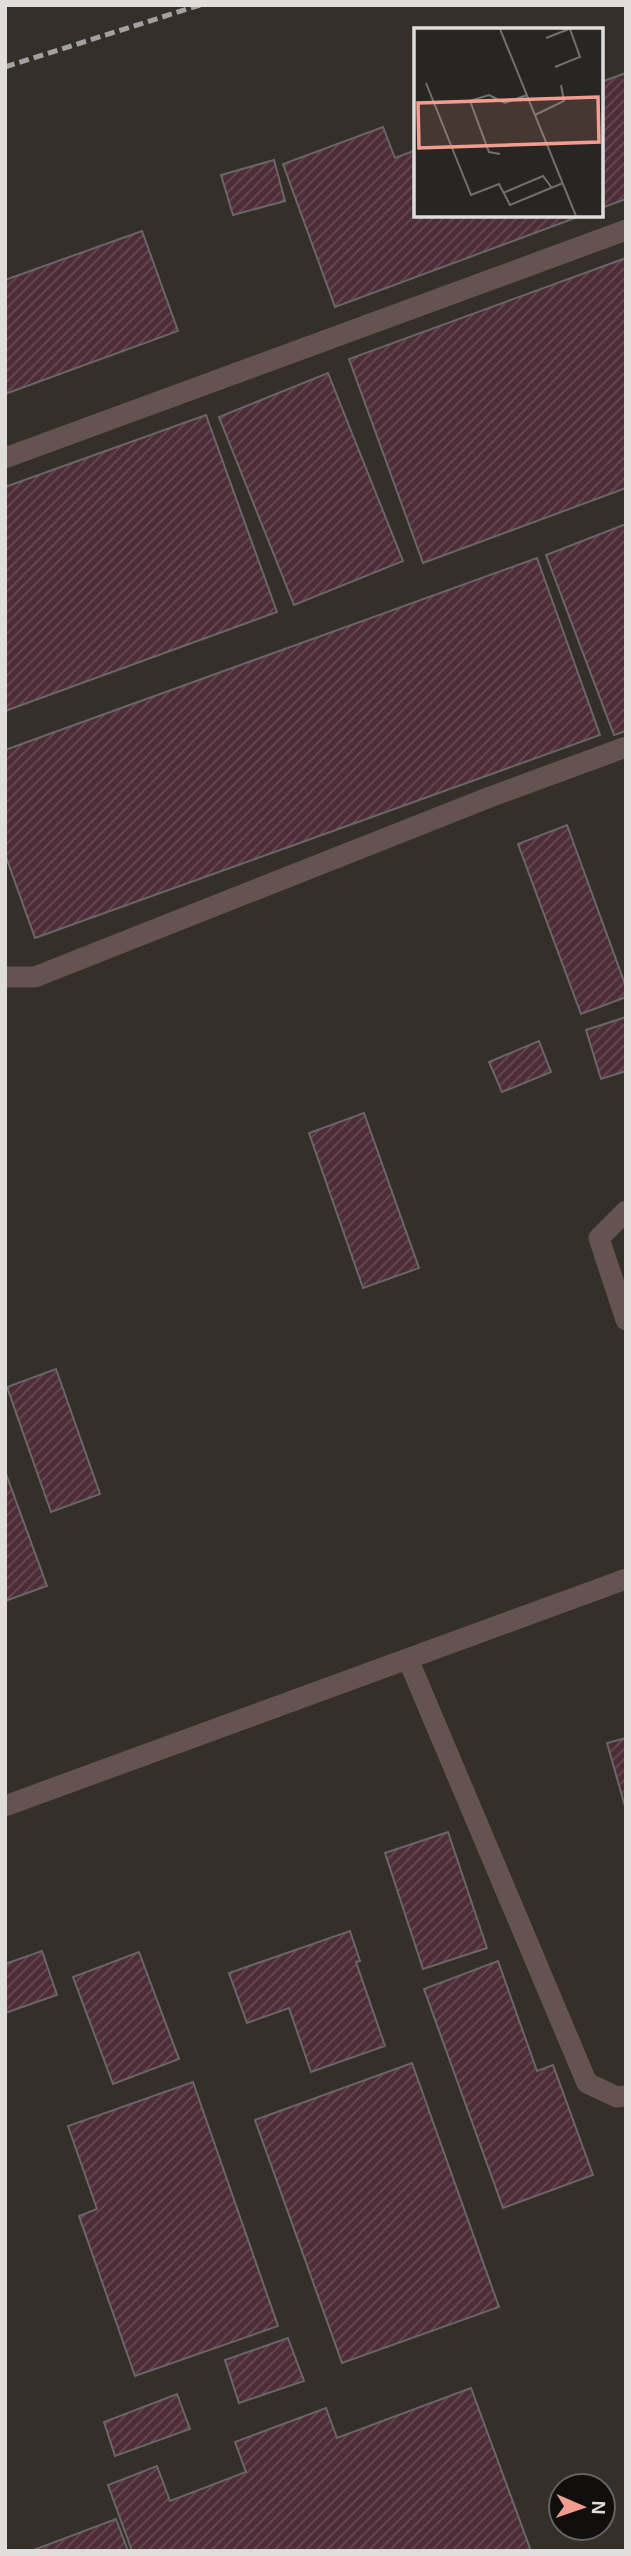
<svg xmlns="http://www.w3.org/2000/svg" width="631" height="2556" viewBox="0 0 631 2556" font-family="Arial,sans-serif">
<defs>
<pattern id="building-hatch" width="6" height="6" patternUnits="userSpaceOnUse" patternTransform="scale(1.75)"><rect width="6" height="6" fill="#4e2d38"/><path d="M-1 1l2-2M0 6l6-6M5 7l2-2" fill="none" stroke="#674b54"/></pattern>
</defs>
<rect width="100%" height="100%" fill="#282623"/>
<path fill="#342f28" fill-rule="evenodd" d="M5 5H626V2551H5ZM416 30H601V215H416ZM561 2486H603V2528H561Z"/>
<g fill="url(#building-hatch)" stroke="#696667" stroke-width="2">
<path d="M626 73V199L601 208V82Z"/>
<path d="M383 127 395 158 416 150V215H583L335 307 283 164Z"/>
<path d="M274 160 285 201 233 215 221 175Z"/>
<path d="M142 231 178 331 5 394V280Z"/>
<path d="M626 258V488L423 563 349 359Z"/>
<path d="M328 373 403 561 294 605 219 417Z"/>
<path d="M206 415 277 612 5 711V487Z"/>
<path d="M626 524V731L614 735 546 555Z"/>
<path d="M537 558 600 735 35 938 5 854V750Z"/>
<path d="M567 825 626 987V997L581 1014 518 844Z"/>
<path d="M626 1017V1071L601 1079 586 1030Z"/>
<path d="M539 1041 551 1072 502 1092 489 1062Z"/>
<path d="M364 1113 419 1268 363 1288 309 1133Z"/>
<path d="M56 1369 100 1494 51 1512 7 1387Z"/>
<path d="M5 1471 47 1586 5 1601Z"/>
<path d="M626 1738V1810L607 1743Z"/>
<path d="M448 1832 487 1948 423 1969 385 1853Z"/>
<path d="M350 1931 360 1961 356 1962 385 2046 311 2072 289 2008 247 2023 229 1973Z"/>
<path d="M42 1951 57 1995 5 2013V1964Z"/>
<path d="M139 1952 179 2059 113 2084 73 1977Z"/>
<path d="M498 1961 537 2071 553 2065 593 2175 503 2208 424 1989Z"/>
<path d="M412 2063 499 2307 342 2363 255 2120Z"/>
<path d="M193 2082 278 2326 135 2376 79 2216 97 2209 68 2126Z"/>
<path d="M288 2338 304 2381 239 2403 225 2360Z"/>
<path d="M471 2388 531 2551H132L108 2485 157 2466 170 2501 246 2472 235 2442 326 2408 337 2438Z"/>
<path d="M177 2394 190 2429 115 2456 104 2422Z"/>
<path d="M116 2519 128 2551H31Z"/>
</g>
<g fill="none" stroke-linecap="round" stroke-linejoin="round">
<g stroke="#645350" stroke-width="21">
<path d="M5 458 626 230"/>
<path d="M5 977H35L490 797 626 747"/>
<path d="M626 1211 599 1238 626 1320"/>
<path d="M408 1659 587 2083 617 2097 626 2096"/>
<path d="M5 1806 626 1579"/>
</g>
<path stroke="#a2a19f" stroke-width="5" stroke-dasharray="10 5" stroke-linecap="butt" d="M5 67 200 5"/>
</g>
<g transform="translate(414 28)">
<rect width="189" height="189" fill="#282623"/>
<path fill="none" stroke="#71706d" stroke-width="2" d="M86 1 162 188M132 10 155 1M141 39 166 29 156 1M12 55 57 167 85 156 96 177 149 155M121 87 150 73 147 57M86 126 75 124 56 73 75 67 91 75 113 67M89 165 129 148 138 160"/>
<path fill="#f59c90" fill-opacity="0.15" stroke="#f59c90" stroke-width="3.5" d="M184 69 185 114 5 120 4 75Z"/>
<rect width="189" height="189" fill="none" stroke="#dfdedd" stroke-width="3.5"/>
</g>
<rect width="631" height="2556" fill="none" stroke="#dfdedd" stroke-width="14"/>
<g transform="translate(582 2507) rotate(92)"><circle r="33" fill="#100f0e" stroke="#636261" stroke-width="2"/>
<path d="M0-5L12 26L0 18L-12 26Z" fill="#f59c90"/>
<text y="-10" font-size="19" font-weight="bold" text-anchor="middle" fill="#dfdedd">N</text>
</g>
</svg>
